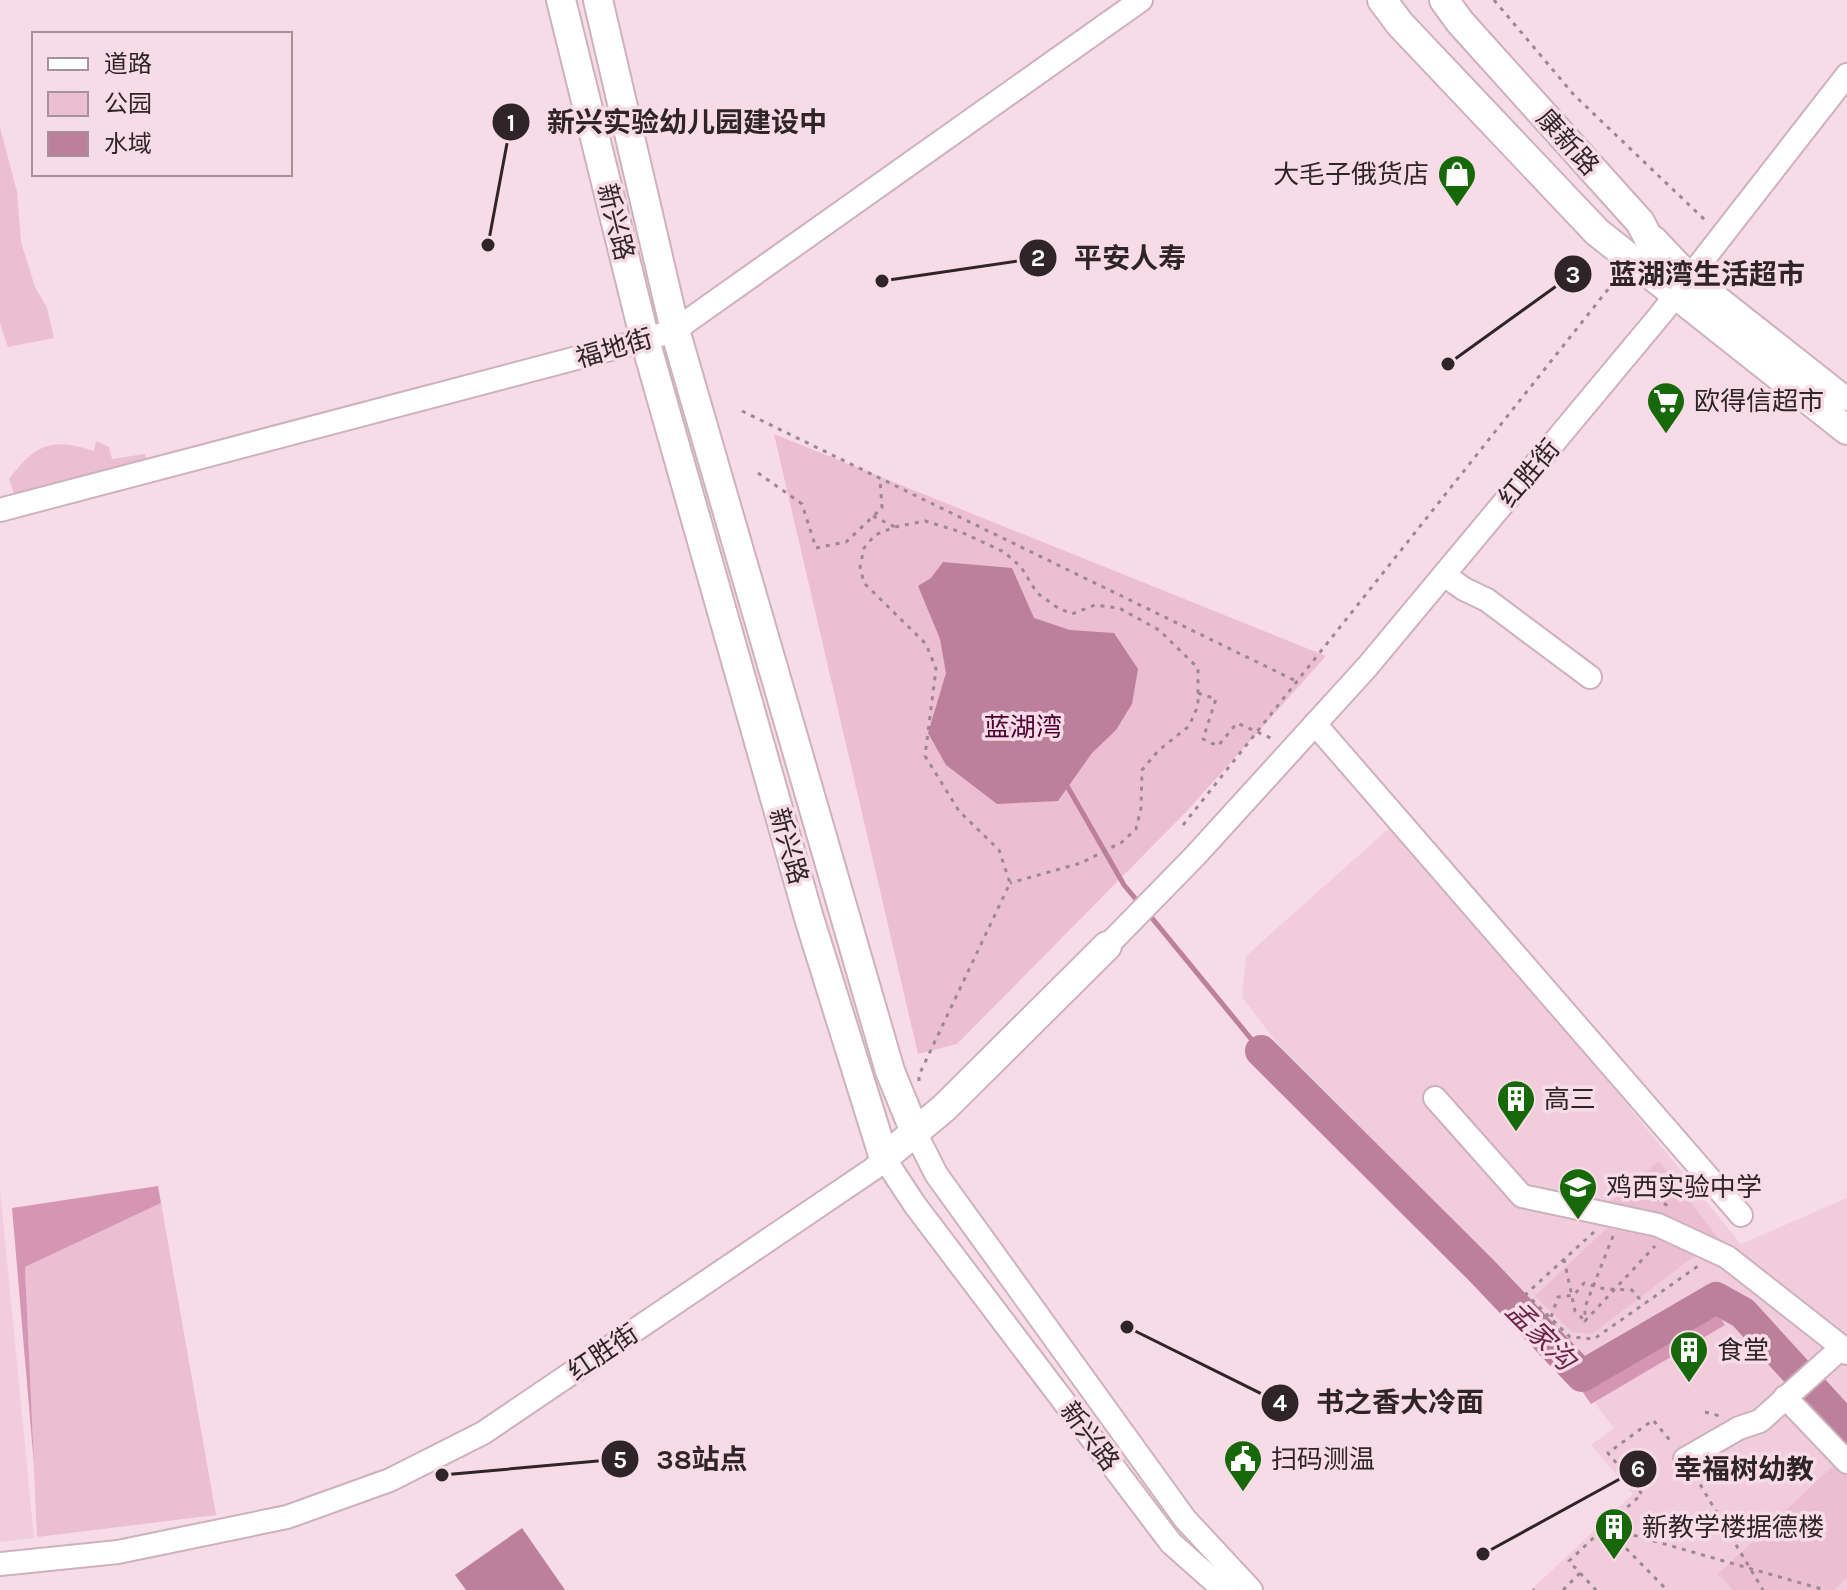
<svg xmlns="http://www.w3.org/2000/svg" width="1847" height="1590" viewBox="0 0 1847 1590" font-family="Karla,'Noto Sans SC',sans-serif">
<rect width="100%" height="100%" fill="#f7dbe6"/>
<g fill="#f1cddc">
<path d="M1396 822 1741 1244 1847 1198V1590H1531L1633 1494 1591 1445 1614 1428 1599 1409 1582 1376 1323 1104 1242 997 1246 956Z"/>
<path d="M0 1189 34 1538 0 1542Z"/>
</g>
<g fill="#ecbed1">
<path d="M0 127 17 192 21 242 35 287 47 308 54 338 8 347 0 323Z"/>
<path d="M774 434 1326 656 1187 811 957 1044 918 1054Z"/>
<path d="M96 441 109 447 112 459 145 454 149 468 17 502 9 479C36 444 51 437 94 451Z"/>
<path d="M1659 1161 1719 1239 1665 1220 1603 1208Z"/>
<path d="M161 1203 216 1515 37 1537 25 1267Z"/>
<path d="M1607 1228 1656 1238 1697 1254 1592 1334 1572 1332 1535 1296Z"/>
<path d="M1837 1462 1847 1472V1578L1834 1590H1733L1718 1574Z"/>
</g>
<g fill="#d496b2">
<path d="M158 1186 161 1203 25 1267 34 1465 12 1208Z"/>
<path d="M1714 1308 1725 1325 1591 1404 1580 1388Z"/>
</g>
<g fill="#bc809b">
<path d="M943 562 1012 568 1034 618 1070 630 1114 633 1138 669 1132 704 1116 730 1092 753 1058 801 997 804 946 765 928 733 946 673 940 639 918 586 931 578Z"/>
<path d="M522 1528 565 1590H466L455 1575Z"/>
</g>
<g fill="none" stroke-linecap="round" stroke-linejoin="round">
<g stroke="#bc809b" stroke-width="5">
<path d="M1066 784 1124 885 1140 904"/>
<path d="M1147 912 1261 1051"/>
</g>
<path stroke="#bc809b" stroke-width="32" d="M1261 1051 1481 1270 1582 1376 1716 1298 1743 1313 1847 1427"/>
<g stroke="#cdb1bd" stroke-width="26">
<g id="minor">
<path d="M1655 238 1691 276 1847 399"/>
<path d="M0 510 645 340 675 330 1141 0"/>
<path d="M1444 575 1464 589 1487 600 1590 677"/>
<path d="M1315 724 1741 1215"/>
<path d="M1107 946 1195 856 1367 667 1661 314 1847 75"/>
<path d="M1435 1098 1522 1196 1658 1225 1727 1257 1847 1351"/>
<path d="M915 1132 936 1174 1185 1519 1251 1590"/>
<path d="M1785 1397 1847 1462"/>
<path d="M1685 1459 1739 1428 1760 1421 1839 1350 1847 1353"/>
<path d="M0 1564 118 1552 287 1517 390 1480 483 1433 873 1169 884 1158 915 1205 1171 1543 1224 1590"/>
</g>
</g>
<g stroke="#cdb1bd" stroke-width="32">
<g id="major">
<path d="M561 0 645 340 809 918 884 1158 944 1108 1107 946"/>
<path d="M598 0 675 330 890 1071 915 1132"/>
<path d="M1382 0 1400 24 1597 232 1847 430"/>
<path d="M1444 0 1460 22 1640 222 1673 285"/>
</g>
</g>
<g stroke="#9c8890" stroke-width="3" stroke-dasharray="4 6" stroke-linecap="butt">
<path d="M1494 0 1574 95 1707 222"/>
<path d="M742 411 1298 682"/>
<path d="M758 473 802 504 816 548 846 542 882 508 880 479"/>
<path d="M873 516 895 527"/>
<path d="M1198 693 1216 699 1203 739 1218 746 1237 723 1273 739"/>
<path d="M1183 825 1617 278"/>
<path d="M919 1081V1075L1010 883 999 850 959 811 925 756 936 669 926 644 864 583 860 567 864 548 875 535 895 527 925 521 961 532 1004 552 1021 567 1037 593 1058 608 1072 614 1095 605 1119 608 1159 630 1198 668V706L1189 726 1158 751 1142 770 1141 808 1136 829 1122 842 1081 863 1010 883"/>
<path d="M1636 1200C1650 1194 1658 1198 1669 1207"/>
<path d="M1594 1232 1526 1294 1570 1337 1594 1339 1698 1266"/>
<path d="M1613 1236 1585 1307V1321L1655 1246"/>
<path d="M1564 1259 1575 1311 1585 1321"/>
<path d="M1551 1317 1558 1297 1574 1295 1584 1283 1605 1289 1632 1290 1644 1304"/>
<path d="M1705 1412 1720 1416"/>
<path d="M1695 1476 1763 1590"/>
<path d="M1605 1527 1642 1494 1608 1453 1653 1420 1673 1444"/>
<path d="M1605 1527 1825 1590"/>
<path d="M1580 1573 1596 1590"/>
<path d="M1533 1589 1534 1590"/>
<path d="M1563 1590 1580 1573 1569 1561 1605 1527 1667 1590"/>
</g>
<use href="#minor" stroke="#fff" stroke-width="22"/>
<use href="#major" stroke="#fff" stroke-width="28"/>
</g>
<defs>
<g id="shop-pin" transform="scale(2)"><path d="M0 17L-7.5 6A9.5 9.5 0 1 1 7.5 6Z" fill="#176808" stroke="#f7dbe6"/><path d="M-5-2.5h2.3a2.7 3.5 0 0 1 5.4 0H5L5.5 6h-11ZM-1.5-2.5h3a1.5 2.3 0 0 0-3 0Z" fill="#fff"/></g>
<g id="supermarket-pin" transform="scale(2)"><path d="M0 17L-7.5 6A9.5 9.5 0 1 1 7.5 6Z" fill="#176808" stroke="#f7dbe6"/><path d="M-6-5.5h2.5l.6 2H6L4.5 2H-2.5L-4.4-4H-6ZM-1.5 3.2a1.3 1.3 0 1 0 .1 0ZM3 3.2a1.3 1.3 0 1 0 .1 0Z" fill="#fff"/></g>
<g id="building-pin" transform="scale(2)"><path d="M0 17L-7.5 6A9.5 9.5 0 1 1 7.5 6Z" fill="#176808" stroke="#f7dbe6"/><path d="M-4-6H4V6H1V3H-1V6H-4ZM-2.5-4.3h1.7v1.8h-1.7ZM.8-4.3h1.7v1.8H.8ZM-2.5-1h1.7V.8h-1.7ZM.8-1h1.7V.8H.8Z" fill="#fff"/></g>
<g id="school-pin" transform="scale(2)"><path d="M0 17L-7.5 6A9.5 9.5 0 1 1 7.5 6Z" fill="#176808" stroke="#f7dbe6"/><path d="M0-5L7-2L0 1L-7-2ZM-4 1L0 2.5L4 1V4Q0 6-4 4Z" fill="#fff"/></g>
<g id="civic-pin" transform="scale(2)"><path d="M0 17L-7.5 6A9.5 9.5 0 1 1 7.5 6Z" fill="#176808" stroke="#f7dbe6"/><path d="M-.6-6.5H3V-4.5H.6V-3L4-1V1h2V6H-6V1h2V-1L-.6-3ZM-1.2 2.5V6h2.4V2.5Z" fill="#fff"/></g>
</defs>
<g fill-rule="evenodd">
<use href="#shop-pin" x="1457" y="174"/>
<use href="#supermarket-pin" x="1666" y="401"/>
<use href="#building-pin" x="1516" y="1099"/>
<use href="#school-pin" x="1578" y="1187"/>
<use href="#building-pin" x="1689" y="1350"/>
<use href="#civic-pin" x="1243" y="1459"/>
<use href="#building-pin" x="1614" y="1527"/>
</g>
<g text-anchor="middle" stroke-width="7" stroke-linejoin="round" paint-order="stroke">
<g font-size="26" fill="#2f2529" stroke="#f7dbe6">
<text transform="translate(1568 142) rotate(48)" y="9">康新路</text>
<text transform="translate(616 222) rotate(76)" y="9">新兴路</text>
<text transform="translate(614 348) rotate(-16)" y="9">福地街</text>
<text transform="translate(1529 473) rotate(-50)" y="9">红胜街</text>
<text transform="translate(789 846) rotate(74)" y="9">新兴路</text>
<text transform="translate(603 1352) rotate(-34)" y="9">红胜街</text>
<text transform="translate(1090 1436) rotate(53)" y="9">新兴路</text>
</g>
<g font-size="26" fill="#2f2529" stroke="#f7dbe6" text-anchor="start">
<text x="1429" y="183" text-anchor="end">大毛子俄货店</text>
<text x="1694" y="410">欧得信超市</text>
<text x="1544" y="1108">高三</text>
<text x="1606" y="1196">鸡西实验中学</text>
<text x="1717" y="1359">食堂</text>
<text x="1271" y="1468">扫码测温</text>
<text x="1642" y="1536">新教学楼据德楼</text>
</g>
<g font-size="26" fill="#4d032f" stroke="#f7dbe6">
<text x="1023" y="736">蓝湖湾</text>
</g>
<g font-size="28" font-style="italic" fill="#6e254b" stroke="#f7dbe6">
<text transform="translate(1541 1335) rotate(45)" y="10">孟家沟</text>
</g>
</g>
<path fill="none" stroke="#2f2529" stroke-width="3" d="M488 245L511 122M882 281L1038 258M1448 364L1573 274M1127 1327L1280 1403M442 1475L620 1459M1483 1554L1638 1469"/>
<g fill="#2f2529" stroke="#f7dbe6" stroke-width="3">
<circle cx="488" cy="245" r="8"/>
<circle cx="882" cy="281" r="8"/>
<circle cx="1448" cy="364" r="8"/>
<circle cx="1127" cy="1327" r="8"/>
<circle cx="442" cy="1475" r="8"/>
<circle cx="1483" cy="1554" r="8"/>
<circle cx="511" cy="122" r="20"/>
<circle cx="1038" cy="258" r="20"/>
<circle cx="1573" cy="274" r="20"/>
<circle cx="1280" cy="1403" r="20"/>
<circle cx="620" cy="1459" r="20"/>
<circle cx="1638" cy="1469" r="20"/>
</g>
<g font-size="24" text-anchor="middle" font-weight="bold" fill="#fff">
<text x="511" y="131">1</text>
<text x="1038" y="266">2</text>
<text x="1573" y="283">3</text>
<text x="1280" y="1411">4</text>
<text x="620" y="1468">5</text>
<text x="1638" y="1477">6</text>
</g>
<g font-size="28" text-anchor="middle" font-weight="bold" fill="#2f2529" stroke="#f7dbe6" stroke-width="7" stroke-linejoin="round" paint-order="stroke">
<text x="687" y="132">新兴实验幼儿园建设中</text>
<text x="1130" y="268">平安人寿</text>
<text x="1707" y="284">蓝湖湾生活超市</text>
<text x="1400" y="1412">书之香大冷面</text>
<text x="702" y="1469">38站点</text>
<text x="1744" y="1479">幸福树幼教</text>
</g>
<rect x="32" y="32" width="260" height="144" fill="#f7dbe6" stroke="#a7929a" stroke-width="2"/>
<rect x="48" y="58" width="40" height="12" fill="#ffffff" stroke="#a7929a" stroke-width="2"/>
<text x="104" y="72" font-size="24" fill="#2f2529">道路</text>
<rect x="48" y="92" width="40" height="24" fill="#ecbed1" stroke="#a7929a" stroke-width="2"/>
<text x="104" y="112" font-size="24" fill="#2f2529">公园</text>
<rect x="48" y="132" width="40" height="24" fill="#bc809b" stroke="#a7929a" stroke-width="2"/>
<text x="104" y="152" font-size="24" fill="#2f2529">水域</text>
</svg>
